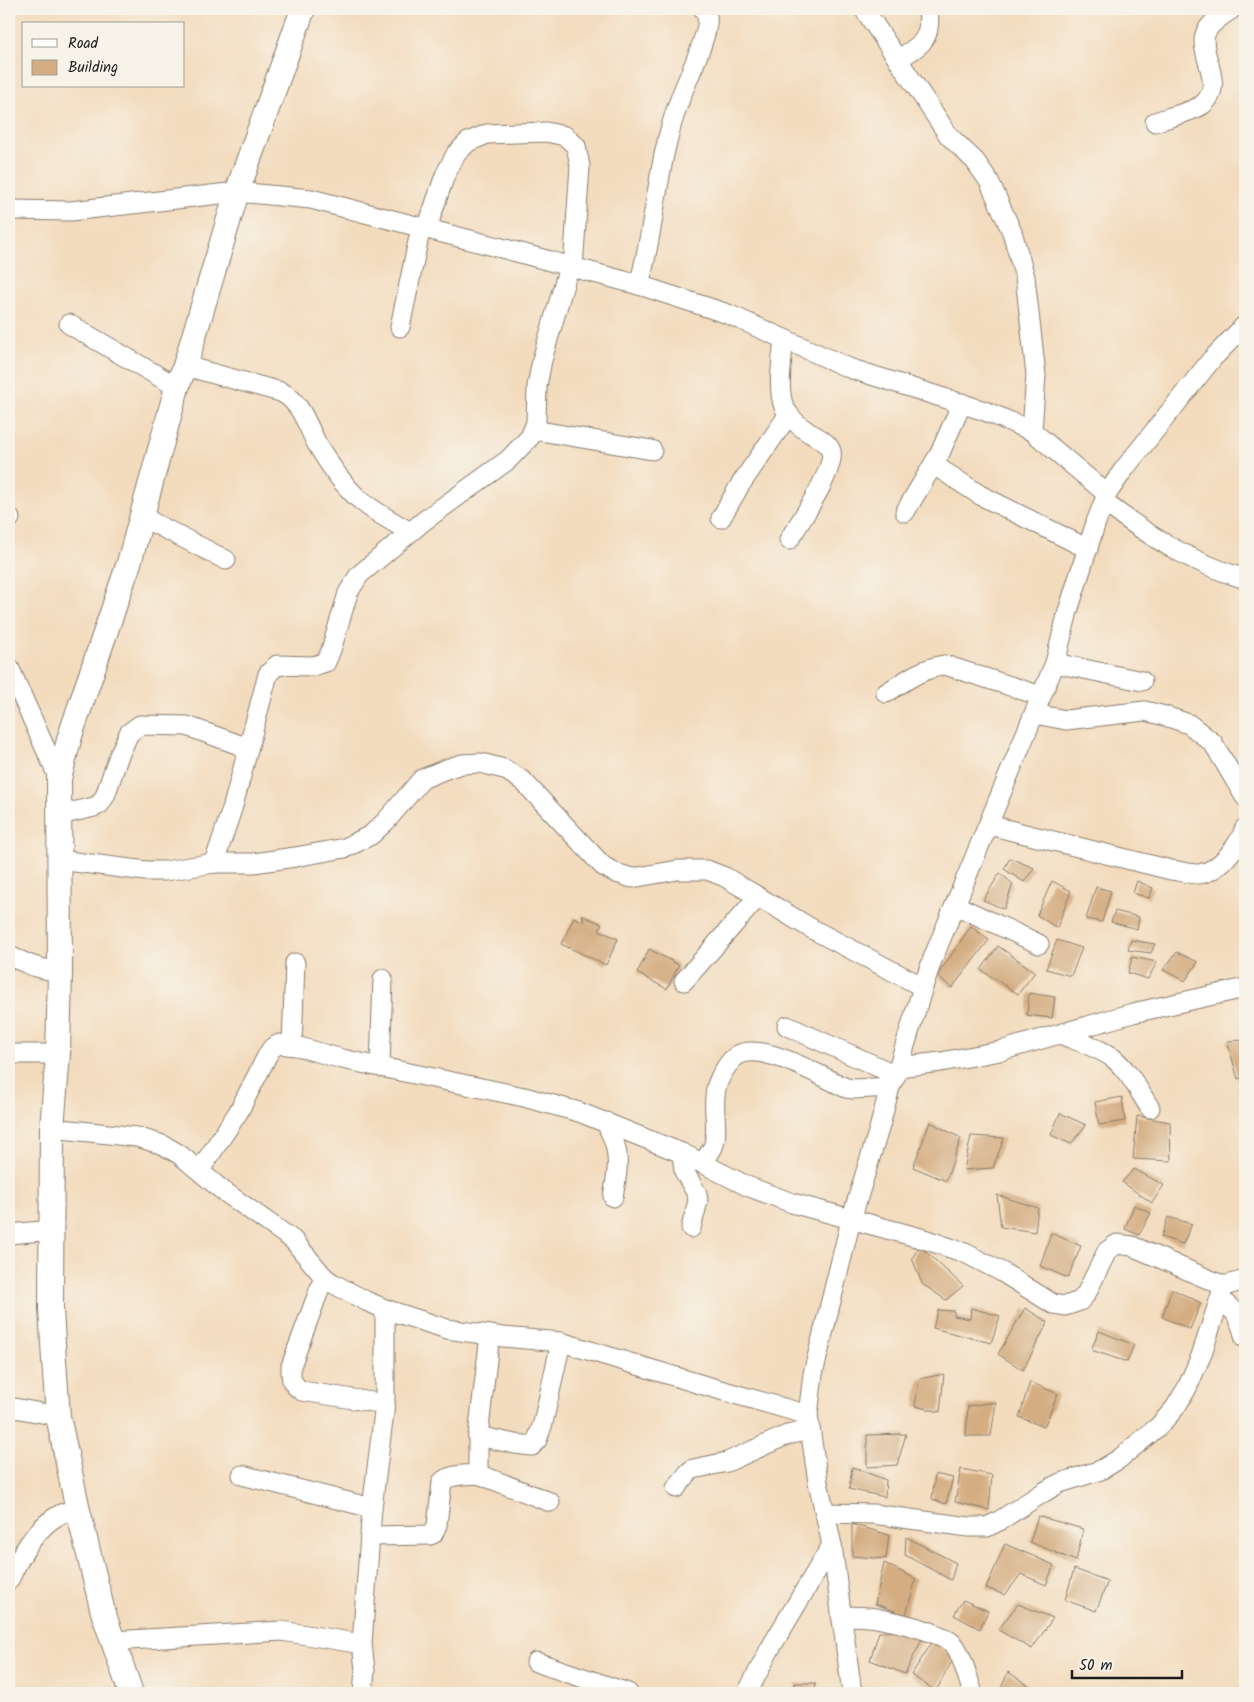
<svg xmlns="http://www.w3.org/2000/svg" width="1254" height="1702" viewBox="0 0 1254 1702" font-family="Kalam,sans-serif">
<rect width="100%" height="100%" fill="#f7f3e8"/>
<filter id="ink" filterUnits="userSpaceOnUse"><feTurbulence type="fractalNoise" baseFrequency=".02" numOctaves="2"/><feDisplacementMap in="SourceGraphic" scale="10" xChannelSelector="R" yChannelSelector="G"/><feConvolveMatrix kernelMatrix="1 2 1 2 8 2 1 2 1" color-interpolation-filters="sRGB"/></filter>
<filter id="wash" filterUnits="userSpaceOnUse"><feTurbulence type="fractalNoise" baseFrequency=".0096" numOctaves="4" result="noise"/><feDisplacementMap in="SourceGraphic" scale="20" xChannelSelector="R" yChannelSelector="G"/><feGaussianBlur stdDeviation="1.12" result="paint"/><feColorMatrix in="noise" values="0 0 0 0 0 0 0 0 0 0 0 0 0 0 0 0 0 1.4 0 .05"/><feComposite in="paint" operator="in"/></filter>
<g filter="url(#wash)">
<rect width="100%" height="100%" fill="#f3dbbd"/>
<g id="blocks">
<g fill="#d4ad82">
<path d="M1010 858 1034 868 1024 882 1004 869Z"/>
<path d="M1000 873 1013 884 1004 909 983 900Z"/>
<path d="M1052 881 1071 891 1057 928 1037 915Z"/>
<path d="M1137 881 1153 888 1149 898 1133 893Z"/>
<path d="M1096 887 1111 891 1102 922 1086 919Z"/>
<path d="M1115 911 1139 917 1137 929 1111 922Z"/>
<path d="M582 915 602 924 599 930 618 939 606 965 561 944 574 917 584 922Z"/>
<path d="M971 926 989 940 952 988 937 976Z"/>
<path d="M1057 940 1082 948 1071 976 1046 969Z"/>
<path d="M1131 940 1155 944 1151 953 1128 950Z"/>
<path d="M998 946 1035 972 1018 994 981 970Z"/>
<path d="M649 949 679 965 667 989 637 973Z"/>
<path d="M1177 952 1198 962 1185 981 1163 970Z"/>
<path d="M1132 957 1157 962 1148 979 1128 973Z"/>
<path d="M1029 993 1055 997 1052 1018 1027 1015Z"/>
<path d="M1245 1040V1077L1238 1079 1227 1041Z"/>
<path d="M1122 1097 1125 1121 1099 1125 1095 1102Z"/>
<path d="M1060 1113 1086 1125 1071 1144 1051 1135Z"/>
<path d="M1137 1116 1170 1122 1171 1161 1133 1159Z"/>
<path d="M930 1122 961 1138 946 1181 913 1167Z"/>
<path d="M971 1136 1004 1138 993 1168 964 1170Z"/>
<path d="M1134 1169 1164 1185 1152 1203 1122 1182Z"/>
<path d="M997 1195 1038 1208 1035 1232 1001 1227Z"/>
<path d="M1134 1205 1151 1213 1139 1235 1125 1229Z"/>
<path d="M1168 1217 1192 1224 1183 1244 1161 1237Z"/>
<path d="M1051 1233 1081 1246 1068 1278 1040 1266Z"/>
<path d="M920 1246 963 1286 946 1300 922 1284 912 1258Z"/>
<path d="M1172 1289 1201 1303 1190 1329 1162 1317Z"/>
<path d="M971 1308 1000 1316 991 1343 933 1328 938 1310 954 1311V1316L970 1319Z"/>
<path d="M1025 1308 1048 1322 1023 1370 998 1354Z"/>
<path d="M1099 1331 1134 1345 1127 1362 1091 1350Z"/>
<path d="M944 1374 940 1412 915 1406 919 1379Z"/>
<path d="M1030 1382 1058 1394 1044 1427 1019 1417Z"/>
<path d="M996 1402 991 1436H966L968 1406Z"/>
<path d="M906 1434 897 1465 867 1467V1435Z"/>
<path d="M852 1467 886 1480 885 1497 849 1489Z"/>
<path d="M961 1469 992 1475 989 1510 955 1502Z"/>
<path d="M935 1474 953 1478 946 1504 932 1499Z"/>
<path d="M1038 1516 1083 1529 1076 1561 1030 1542Z"/>
<path d="M852 1524 889 1535 886 1559 852 1556Z"/>
<path d="M906 1537 956 1563 951 1580 905 1555Z"/>
<path d="M1005 1544 1054 1565 1046 1585 1021 1574 1005 1595 986 1588Z"/>
<path d="M884 1563 916 1579 906 1615 875 1604Z"/>
<path d="M1074 1569 1108 1581 1096 1611 1065 1600Z"/>
<path d="M963 1600 988 1611 980 1629 954 1615Z"/>
<path d="M1018 1604 1053 1618 1032 1649 998 1630Z"/>
<path d="M926 1631 905 1674 870 1660 879 1632Z"/>
<path d="M933 1641 954 1657 936 1691 911 1675Z"/>
<path d="M1008 1672 1036 1690 1034 1693H999Z"/>
<path d="M795 1683H815L816 1693 795 1692Z"/>
</g>
</g>
</g>
<g filter="url(#ink)">
<use href="#blocks" fill-opacity="0" stroke="#887c6c" stroke-width="1"/>
<g fill="none" stroke-linecap="round" stroke-linejoin="round">
<g stroke="#887c6c" stroke-width="21">
<g id="minor">
<path d="M864 9 949 136 975 161 989 181 1012 232 1025 277 1036 375 1032 431"/>
<path d="M898 59C922 45 932 39 928 9"/>
<path d="M1155 122C1166 118 1194 111 1202 105 1228 84 1196 52 1206 32 1211 22 1223 15 1232 9"/>
<path d="M9 210 71 211 237 192 311 199 513 251 639 285 728 314 849 368 985 411 1032 431 1107 494"/>
<path d="M427 228 445 175 456 154 468 142 487 134 546 132 565 136 576 146 580 166 573 268"/>
<path d="M639 285C656 224 657 159 680 99 686 82 711 31 707 16 706 13 704 11 703 9"/>
<path d="M69 324 177 387"/>
<path d="M400 327 421 227"/>
<path d="M784 339C782 359 777 389 784 407 789 418 799 426 808 432 815 436 828 442 831 451 836 469 799 523 789 540"/>
<path d="M185 366 281 392C301 402 307 425 317 444 326 459 336 475 348 488 364 507 389 519 410 532"/>
<path d="M534 430 652 450"/>
<path d="M934 465 980 495 1088 549"/>
<path d="M1105 503C1152 538 1188 561 1245 579"/>
<path d="M905 512 940 453 962 403"/>
<path d="M142 517 226 560"/>
<path d="M721 518 740 485 789 414"/>
<path d="M9 519 10 518"/>
<path d="M1055 663 1142 681"/>
<path d="M9 667 59 779"/>
<path d="M886 693C905 681 922 668 945 665L1041 696"/>
<path d="M1035 714 1066 720 1145 711 1165 716 1189 724 1213 743 1245 797"/>
<path d="M60 815 94 807 100 804 105 796 118 758 129 733 140 725 187 726 248 748"/>
<path d="M989 825 1171 870C1180 871 1190 874 1199 874 1219 872 1239 845 1245 828"/>
<path d="M59 860 146 871H165L214 863H254L295 857 345 848 371 835 386 821 422 779 446 769 462 764 481 763 504 769 523 781 603 866 616 873 632 878 678 870H707L725 877 814 930 923 987"/>
<path d="M214 863 233 806 268 674 277 665 313 666 326 662 331 650 348 593 359 575 425 520 508 460 530 437 536 423 537 386 542 360 569 267"/>
<path d="M955 905 1039 944"/>
<path d="M9 956 33 966 60 973"/>
<path d="M684 981 757 898"/>
<path d="M787 1026 896 1075"/>
<path d="M1060 1034C1077 1041 1098 1047 1113 1058 1129 1071 1139 1091 1150 1108"/>
<path d="M292 1045 295 963"/>
<path d="M9 1054H58"/>
<path d="M380 1066 383 979"/>
<path d="M898 1067 941 1062 1000 1051 1133 1013 1245 988"/>
<path d="M606 1122C609 1130 613 1137 615 1145 620 1162 616 1180 613 1197"/>
<path d="M52 1128 137 1137 163 1145 179 1154 222 1190 293 1240 324 1277 332 1283 366 1301 385 1309 447 1329 503 1337 561 1342 703 1385 808 1415"/>
<path d="M682 1153 684 1171 697 1194 698 1201 691 1228"/>
<path d="M703 1164C706 1158 710 1153 713 1147 719 1132 713 1113 715 1097 715 1086 719 1078 725 1069 728 1064 733 1058 738 1055 761 1041 823 1077 846 1088L854 1089 890 1087"/>
<path d="M200 1170 239 1111 268 1054 272 1048 279 1044 296 1046 342 1059 524 1097 579 1112 684 1154 747 1186 792 1203 924 1239 965 1253 1002 1272 1053 1304 1065 1306 1080 1301 1086 1294 1107 1251 1117 1244 1132 1246 1224 1286 1245 1280"/>
<path d="M9 1234 52 1230"/>
<path d="M324 1277 291 1366C291 1379 290 1383 302 1391L385 1404"/>
<path d="M1220 1299C1238 1313 1239 1317 1245 1338"/>
<path d="M9 1407 58 1416"/>
<path d="M478 1436 515 1444 532 1446 537 1440 543 1423 561 1342"/>
<path d="M478 1474 550 1502"/>
<path d="M242 1475 372 1508"/>
<path d="M676 1488 689 1472 693 1469 727 1462 787 1435 810 1430"/>
<path d="M825 1513 873 1514 969 1527H987L999 1521 1044 1492 1060 1483 1101 1470 1119 1459 1159 1426 1175 1408 1187 1388 1201 1356 1224 1286"/>
<path d="M371 1536 430 1535 433 1534 437 1525 442 1482C449 1474 467 1475 478 1474V1436L490 1335"/>
<path d="M9 1580C20 1556 35 1528 59 1515 65 1512 72 1511 78 1510"/>
<path d="M841 1616C852 1616 864 1616 876 1618 894 1621 944 1632 955 1646 963 1657 968 1680 973 1693"/>
<path d="M112 1641 282 1631 362 1644"/>
<path d="M536 1662 628 1693"/>
<path d="M363 1693 365 1670 362 1644 372 1508 385 1404V1309"/>
<path d="M747 1693 771 1647 832 1545"/>
<path d="M852 1693 832 1545 818 1482 808 1415 813 1374 851 1220 879 1129 890 1087 896 1075 923 987 933 958 1055 663 1068 611 1096 522 1107 494 1124 469 1212 359 1245 325"/>
</g>
</g>
<g stroke="#887c6c" stroke-width="26">
<path id="major" d="M131 1693 103 1612 78 1510 58 1416 54 1360 51 1308 52 1128 58 1054 60 973 59 779 70 736 129 563 177 387 185 366 237 192 303 9"/>
</g>
<use href="#minor" stroke="#fff" stroke-width="19"/>
<use href="#major" stroke="#fff" stroke-width="24"/>
</g>
</g>
<rect width="1254" height="1702" fill="none" stroke="#f7f3e8" stroke-width="30"/>
<rect x="22" y="22" width="162" height="65" fill="#f7f3e8" stroke="#9f9d96"/>
<rect x="32" y="39" width="25" height="8" fill="#ffffff" stroke="#9f9d96"/>
<text x="68" y="48" font-size="15" fill="#1c1c1c">Road</text>
<rect x="32" y="60" width="25" height="15" fill="#d4ad82" stroke="#9f9d96"/>
<text x="68" y="72" font-size="15" fill="#1c1c1c">Building</text>
<path d="M1072 1670v8h110v-8" fill="none" stroke="#1c1c1c" stroke-width="2.5"/>
<text x="1079" y="1670" font-size="15" fill="#1c1c1c" stroke="#f7f3e8" stroke-width="4" paint-order="stroke">50 m</text>
</svg>
